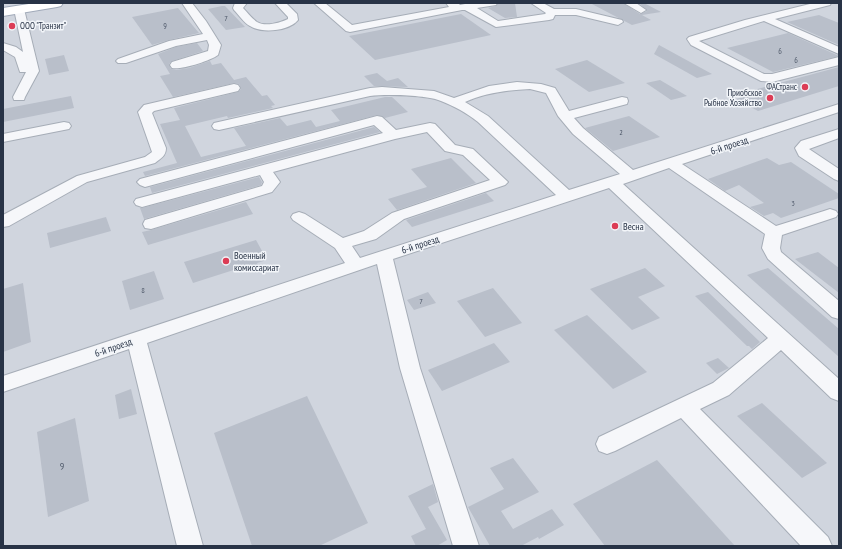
<svg xmlns="http://www.w3.org/2000/svg" width="842" height="549" viewBox="0 0 842 549" font-family="'PT Sans Narrow',sans-serif">
<rect width="100%" height="100%" fill="#e2e6ec"/>
<rect fill="#d0d5de" x="3" y="3" width="836" height="543"/>
<g fill="#b9bfca">
<path d="M498 3H515L517 17 505 18 488 8 496 6Z"/>
<path d="M590 3H623L640 14 647 11 639 3H644L661 12 642 15 651 20 632 25Z"/>
<path d="M222 6H225L245 27 226 30 208 9Z"/>
<path d="M178 8 199 33 169 40 152 45 132 17Z"/>
<path d="M461 14 491 35 375 60 349 36Z"/>
<path d="M819 15 839 23V45L787 22Z"/>
<path d="M788 33 839 56 773 72 727 48Z"/>
<path d="M197 43 203 51 172 61 169 64 171 69 176 70 189 68 210 61 212 65 221 63 234 80 246 77 262 96 267 95 275 105 271 106 273 108 228 118 227 116 185 126 201 157 246 146 234 128 280 118 287 126 311 120 316 127 340 121 331 110 385 97H392L408 112 385 118 377 115 145 176 143 172 177 163 160 124 180 120 174 108 238 92 241 89 239 84 234 83 173 97 160 76 170 74 158 54 176 47Z"/>
<path d="M659 45 712 74 697 78 654 54Z"/>
<path d="M64 55 69 71 49 75 45 59Z"/>
<path d="M587 60 625 83 589 92 555 69Z"/>
<path d="M839 67V86L758 111 736 99 751 95 746 92Z"/>
<path d="M377 73 387 81 398 78 408 87 374 86 364 76Z"/>
<path d="M660 80 687 96 671 100 646 83Z"/>
<path d="M71 96 74 108 3 122V109Z"/>
<path d="M629 116 660 137 613 151 585 128Z"/>
<path d="M374 127 380 132 152 193 150 187Z"/>
<path d="M451 158 476 183 397 210 388 199 427 187 411 169Z"/>
<path d="M767 158 779 165 791 162 839 194V198L781 218 773 213 764 216 750 207 764 203 739 185 725 191 708 179Z"/>
<path d="M259 177 262 182 261 185 144 219 140 208H142Z"/>
<path d="M486 193 494 201 412 227 406 220Z"/>
<path d="M246 202 253 214 148 245 142 232 151 230Z"/>
<path d="M106 217 111 231 50 248 47 233Z"/>
<path d="M256 240 267 260 257 263 260 269 246 273 243 267 193 283 184 262Z"/>
<path d="M818 252 839 268V293L795 259Z"/>
<path d="M645 268 665 286 638 297 660 318 632 330 590 289Z"/>
<path d="M768 268 839 329V357L747 275Z"/>
<path d="M154 271 164 299 130 310 122 281Z"/>
<path d="M23 283 31 342 3 352V289Z"/>
<path d="M493 288 522 323 485 337 457 301Z"/>
<path d="M428 292 436 303 414 310 407 300Z"/>
<path d="M708 292 760 342 752 349 749 346H747L695 296Z"/>
<path d="M587 315 606 333 647 372 613 389 554 330Z"/>
<path d="M494 343 510 362 442 391 428 370Z"/>
<path d="M718 358 729 368 717 374 706 363Z"/>
<path d="M131 389 137 414 119 419 115 395Z"/>
<path d="M307 396 368 523 319 546H252L214 433Z"/>
<path d="M762 403 827 463 802 478 737 416Z"/>
<path d="M75 418 89 501 48 517 37 432Z"/>
<path d="M513 458 539 492 501 511 513 529 552 509 564 525 539 539 538 537 521 546H490L468 507 504 489 490 468Z"/>
<path d="M657 460 735 546H605L573 504Z"/>
<path d="M433 484 438 502 428 507 447 540 437 546H416L411 536 426 529 408 496Z"/>
</g>
<g fill="none" stroke-linecap="round" stroke-linejoin="round">
<g stroke="#a6adb7" stroke-width="2">
<g id="minor">
<path d="M182 3H192L206 21 221 45 218 55C210 61 181 70 172 68L170 65 172 62 208 51 209 45 207 40 176 46 126 63H118L116 61 118 59 169 41 203 34Z"/>
<path d="M235 3H247L243 8C247 12 251 18 257 22 265 27 280 23 288 19V17L275 3H286L297 14 298 20C289 31 262 34 250 26 244 23 239 15 234 10L233 8Z"/>
<path d="M314 3H325L352 25 449 7 446 3H458L460 5 470 3H497L496 5 477 8 498 21 545 14 546 13 531 3H543L554 9H576L622 20 623 22 618 25 576 15H555L553 19 549 20 496 27 465 10H462L350 32 346 31Z"/>
<path d="M624 3H636L646 10 641 13Z"/>
<path d="M814 3H831L830 5 775 19 839 47V54L764 21 699 41 764 74H772L839 57V65L772 82 761 81 691 45 687 39 689 37 745 20Z"/>
<path d="M19 6 24 9 39 71 25 97 24 100H14L13 97 26 72H20L15 57 3 50V43L16 47 23 52 14 9Z"/>
<path d="M517 82 541 84 555 88 569 111 622 97 627 98 628 101 627 104 574 118 583 128 633 170 839 104V112L682 164 776 226 824 211 830 209 836 211 838 214 836 217 782 235 780 248 781 252 839 301V319L832 317 768 259 762 248 765 234 669 168 623 184 839 379V401L831 398 781 350 729 395 700 409 828 537 832 546H801L681 418 615 451 607 454 599 451 596 444 599 437 713 383 768 338 609 188 393 259 420 368 479 546H453L400 368 377 264 147 343 203 546H177L129 349 3 392V376L345 263 335 248 293 220 291 217 293 214 299 212 305 214 343 238 364 231 392 213 490 180 463 155 445 151 427 132 395 139 273 172 280 182 272 192 151 229 145 228 143 224 145 220 262 186 264 182 260 175 142 207 136 205 134 202 136 199 383 133 374 125 145 187 140 185 137 182 140 179 377 116 382 117 396 130 430 123 435 124 455 145 473 149 508 182 505 185 404 219 376 239 352 246 360 258 556 195 478 122C467 113 454 106 441 101 427 95 386 94 370 96L219 130 214 129 212 126 214 123 370 88 382 87 434 91 454 98 489 86ZM530 89 546 93 558 116 573 134 620 174 569 190 488 116 465 102C485 93 507 90 530 89Z"/>
<path d="M234 84 238 85 240 88 238 91 154 111 152 113 166 148C166 156 161 158 155 163L87 182 9 226 3 227V215L77 176 145 157 152 152 138 112 144 105Z"/>
<path d="M64 122 69 123 71 126 69 129 3 142V134Z"/>
<path d="M839 129V138L809 149 839 169V181L834 179 799 156 795 148 801 141Z"/>
</g>
</g>
<g stroke="#a0aab9" stroke-width="2">
<path id="major" d="M35 3H63L61 6 57 7 3 16V8Z"/>
</g>
<use href="#minor" fill="#f6f7fa" fill-rule="evenodd"/>
<use href="#major" fill="#fff" fill-rule="evenodd"/>
</g>
<g fill="#dc3c55" stroke="#f2f5f9" stroke-width="1.5">
<circle cx="12" cy="26" r="4"/>
<circle cx="805" cy="87" r="4"/>
<circle cx="770" cy="98" r="4"/>
<circle cx="615" cy="226" r="4"/>
<circle cx="226" cy="261" r="4"/>
</g>
<g text-anchor="middle" stroke-width="3" stroke-linejoin="round" paint-order="stroke">
<g font-size="8" fill="#4c5667">
<text x="226" y="21">7</text>
<text x="165" y="28">9</text>
<text x="780" y="54">6</text>
<text x="796" y="63">6</text>
<text x="621" y="135">2</text>
<text x="793" y="206">3</text>
<text x="143" y="293">8</text>
<text x="421" y="304">7</text>
</g>
<g font-size="9" fill="#283346" stroke="#f2f5f9" text-anchor="end">
<text x="20" y="29" text-anchor="start">ООО "Транзит"</text>
<text x="797" y="90">ФАСтранс</text>
<text x="762" y="96">Приобское<tspan x="762" dy="10">Рыбное Хозяйство</tspan></text>
</g>
<g font-size="10" fill="#283346" stroke="#f2f5f9">
<text transform="translate(729 145) rotate(-18)" y="4">6-й проезд</text>
<text transform="translate(420 244) rotate(-18)" y="4">6-й проезд</text>
<text transform="translate(113 347) rotate(-19)" y="4">6-й проезд</text>
</g>
<g font-size="10" fill="#283346" stroke="#f2f5f9" text-anchor="start">
<text x="623" y="230">Весна</text>
<text x="234" y="259">Военный<tspan x="234" dy="12">комиссариат</tspan></text>
</g>
<g font-size="10" fill="#4c5667">
<text x="62" y="470">9</text>
</g>
</g>
<rect width="842" height="549" fill="none" stroke="#283346" stroke-width="8"/>
</svg>
